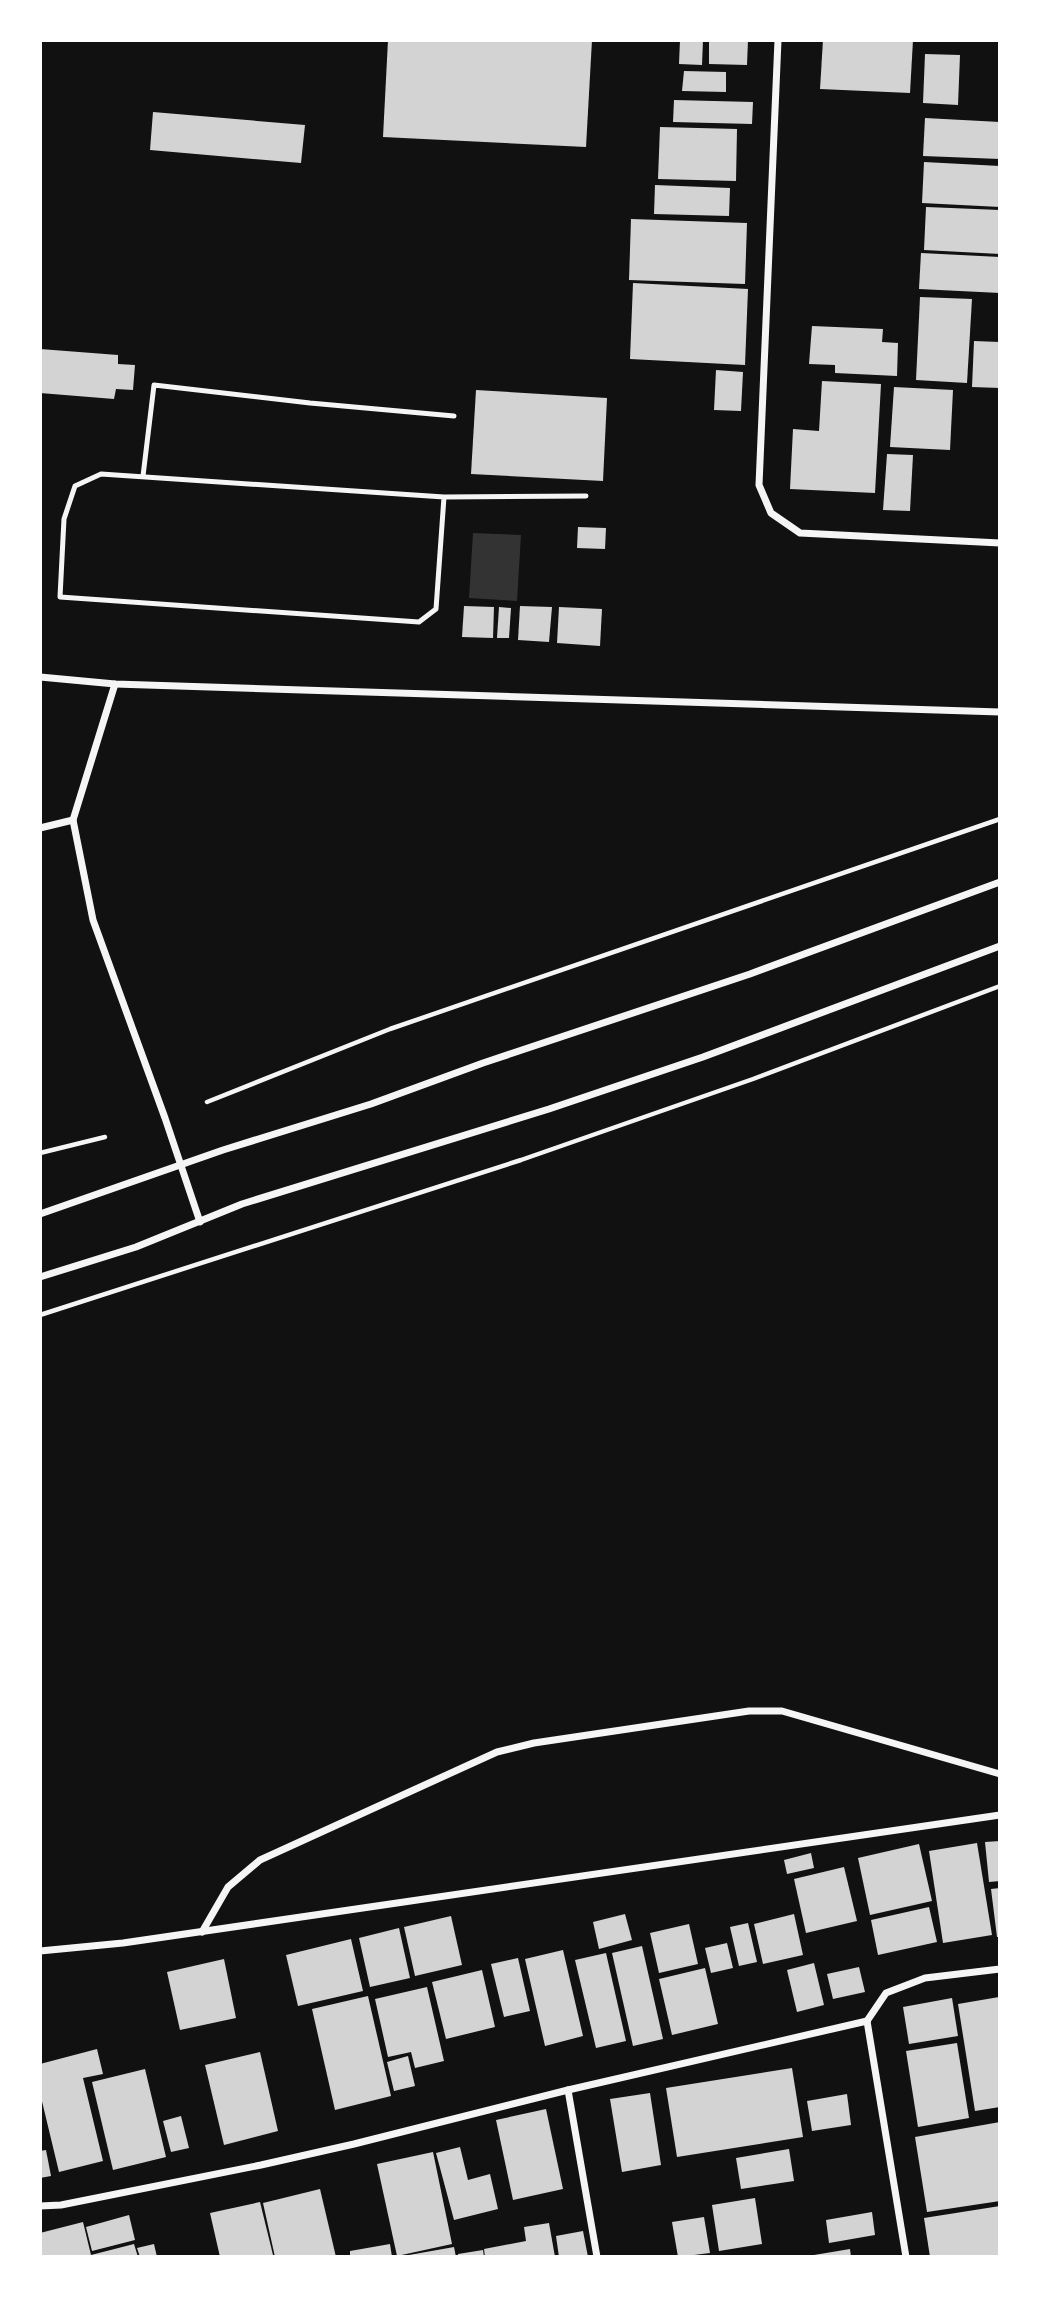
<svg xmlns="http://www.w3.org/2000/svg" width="1040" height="2297" viewBox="0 0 1040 2297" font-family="Mulish,sans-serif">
<rect width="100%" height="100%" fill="#111"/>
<path fill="#333" d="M473 533 521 535 517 601 469 598Z"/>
<g fill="#d3d3d3">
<path d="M388 40H592L586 147 383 137Z"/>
<path d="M680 40H703L702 65 679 64Z"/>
<path d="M709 40H748L747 65 709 64Z"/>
<path d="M823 40H913L910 93 820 89Z"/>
<path d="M925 54 960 55 958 105 923 103Z"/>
<path d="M684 71 726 72V92L682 91Z"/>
<path d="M674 100 753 102 752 124 673 122Z"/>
<path d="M153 112 305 125 301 163 150 150Z"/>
<path d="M925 118 1000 122V159L923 156Z"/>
<path d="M660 127 737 129 736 181 658 179Z"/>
<path d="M924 162 1000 166V207L922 203Z"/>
<path d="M655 185 730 188 729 216 654 214Z"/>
<path d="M926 207 1000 210V254L924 250Z"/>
<path d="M631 219 747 223 745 284 629 280Z"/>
<path d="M921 253 1000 257V293L919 289Z"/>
<path d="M633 283 748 289 745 365 630 359Z"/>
<path d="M920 297 972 299 967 383 916 380Z"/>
<path d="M812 326 883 329 882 342 898 343 897 376 835 373V365L809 364Z"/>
<path d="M974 341 1000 342V388L972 387Z"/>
<path d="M40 349 118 355V364L135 365 133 390 116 389 114 399 40 393Z"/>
<path d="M716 370 743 372 741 411 714 410Z"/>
<path d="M822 381 881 384 875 493 790 489 793 429 819 431Z"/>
<path d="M894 387 953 390 950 450 890 447Z"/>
<path d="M476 390 607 398 603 481 471 474Z"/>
<path d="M887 454 913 455 910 511 883 510Z"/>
<path d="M578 527 606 528 605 549 577 548Z"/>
<path d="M464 606 494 607 493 638 462 637Z"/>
<path d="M520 606 552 607 549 642 518 640Z"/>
<path d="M499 607 511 608 509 638H497Z"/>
<path d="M559 607 602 609 600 646 557 643Z"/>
<path d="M1000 1841V1881L989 1882 985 1842Z"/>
<path d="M977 1843 992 1935 943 1943 929 1851Z"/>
<path d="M919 1844 932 1901 870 1915 858 1858Z"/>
<path d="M811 1853 814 1868 787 1874 784 1860Z"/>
<path d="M844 1867 857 1921 806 1933 794 1879Z"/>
<path d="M1000 1888V1937H997L991 1889Z"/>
<path d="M929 1907 937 1942 878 1955 871 1920Z"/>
<path d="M625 1914 632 1940 599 1949 593 1922Z"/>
<path d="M794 1914 803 1955 763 1964 754 1924Z"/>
<path d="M451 1916 462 1965 415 1976 404 1927Z"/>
<path d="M748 1923 757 1962 739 1966 730 1927Z"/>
<path d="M689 1924 698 1964 659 1973 650 1933Z"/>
<path d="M399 1928 410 1978 370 1987 359 1938Z"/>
<path d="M351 1939 363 1991 298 2006 286 1955Z"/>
<path d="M727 1943 733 1968 711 1973 705 1948Z"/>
<path d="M642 1946 663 2039 633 2046 612 1953Z"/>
<path d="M563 1950 583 2036 545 2046 525 1959Z"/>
<path d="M606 1953 626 2041 596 2048 575 1960Z"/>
<path d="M518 1958 530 2011 504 2017 491 1964Z"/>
<path d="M224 1959 236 2018 180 2030 167 1972Z"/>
<path d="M814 1963 824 2005 797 2012 787 1970Z"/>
<path d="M859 1967 865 1992 833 1999 827 1974Z"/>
<path d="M705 1968 718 2024 672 2035 659 1979Z"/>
<path d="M482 1970 495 2027 446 2039 432 1982Z"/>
<path d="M427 1987 444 2061 415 2068 411 2052 388 2057 375 1999Z"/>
<path d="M368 1996 391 2096 335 2110 312 2009Z"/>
<path d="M999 1997 1000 2107 975 2111 958 2004Z"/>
<path d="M952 1998 958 2036 909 2044 903 2007Z"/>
<path d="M957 2043 969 2118 918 2127 906 2051Z"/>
<path d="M97 2049 103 2074 83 2078 103 2161 59 2172 40 2093V2064Z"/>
<path d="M260 2052 278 2131 224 2145 205 2065Z"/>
<path d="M408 2056 415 2086 394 2091 387 2062Z"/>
<path d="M792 2068 803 2137 677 2157 666 2088Z"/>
<path d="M145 2069 166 2157 113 2170 92 2082Z"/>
<path d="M650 2093 661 2165 622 2172 610 2099Z"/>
<path d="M847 2094 851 2125 812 2131 807 2101Z"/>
<path d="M546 2109 563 2189 513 2200 496 2120Z"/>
<path d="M181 2116 189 2148 171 2152 163 2121Z"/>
<path d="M1000 2122V2201L927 2212 915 2137Z"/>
<path d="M460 2147 468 2180 490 2174 498 2209 454 2220 436 2153Z"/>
<path d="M789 2149 794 2181 741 2189 736 2158Z"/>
<path d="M46 2150 51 2176 40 2178V2151Z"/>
<path d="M433 2152 452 2244 397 2256 377 2164Z"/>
<path d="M320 2189 336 2257H275L263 2203Z"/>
<path d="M755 2198 762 2244 719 2251 712 2205Z"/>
<path d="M260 2202 273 2255 220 2257 210 2213Z"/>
<path d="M1000 2206V2257H930L924 2218Z"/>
<path d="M872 2212 875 2235 829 2243 826 2220Z"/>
<path d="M129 2215 135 2240 92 2251 86 2227Z"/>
<path d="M704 2217 710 2253 678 2257 672 2222Z"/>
<path d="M83 2222 91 2255 134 2244 138 2257H40V2233Z"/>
<path d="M549 2223 555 2257H485L484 2249 526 2241 524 2227Z"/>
<path d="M583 2231 588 2257H559L556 2236Z"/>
<path d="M154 2244 157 2257H140L137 2248Z"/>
<path d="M390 2244 392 2257H350V2251Z"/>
<path d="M454 2247 456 2257H409V2255Z"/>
<path d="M850 2249 851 2257H815L814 2255Z"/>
<path d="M483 2250 484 2257H458V2254Z"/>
</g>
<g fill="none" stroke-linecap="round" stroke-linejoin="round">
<g stroke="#f5f5f5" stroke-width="4.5">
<path d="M207 1102 390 1029 1000 819"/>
<path d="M40 1153 105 1137"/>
<path d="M40 1315 521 1160 753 1079 1000 986"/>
</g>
<g stroke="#f5f5f5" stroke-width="5">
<path d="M143 476 154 385 310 403 454 416"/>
<path d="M444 497 436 609 419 622 60 597 64 519 75 486 101 474 444 497 586 496"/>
</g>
<g stroke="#f5f5f5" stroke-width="7">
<path d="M778 40 759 485 771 513 800 533 1000 543"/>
<path d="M40 677 115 684 1000 712"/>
<path d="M115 684 73 820 93 920 165 1118 200 1222"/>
<path d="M40 828 73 820"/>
<path d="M40 1214 223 1150 371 1104 483 1063 750 974 1000 882"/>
<path d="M40 1277 136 1247 242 1204 549 1109 703 1057 1000 946"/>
<path d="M202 1932 228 1887 260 1860 497 1752 534 1743 749 1711H782L1000 1774"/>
<path d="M40 1951 123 1943 1000 1815"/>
<path d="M867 2021 906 2257"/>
<path d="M867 2021 886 1993 925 1978 1000 1969"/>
<path d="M568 2090 597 2257"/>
<path d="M40 2206 61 2205 261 2165 354 2144 568 2090 867 2021"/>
</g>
</g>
<rect width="1040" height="2297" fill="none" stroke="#ffffff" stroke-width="84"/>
</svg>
